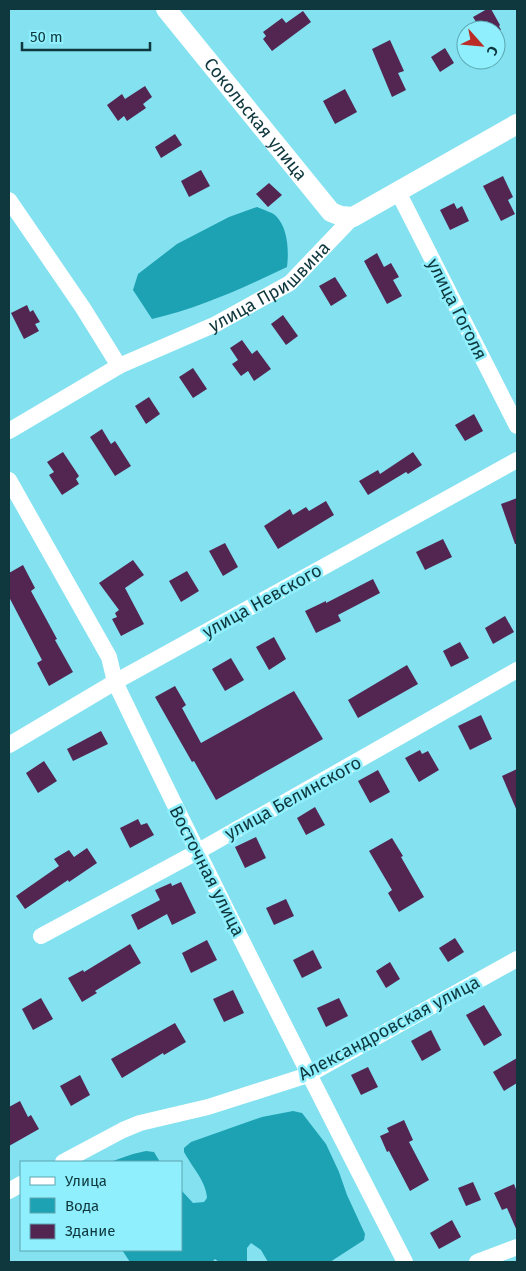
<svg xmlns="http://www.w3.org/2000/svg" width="526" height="1271" viewBox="0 0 526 1271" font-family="'Fira Sans',sans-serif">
<rect width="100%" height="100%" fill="#83e1f0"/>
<g fill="#1ca2b3">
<path d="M257 207C263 210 272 212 276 216 288 228 289 251 287 267 243 288 200 308 152 319L133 290 138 274 177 244 229 217Z"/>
<path d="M293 1111 302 1113 326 1144 339 1172 347 1195 365 1234 364 1240 330 1262H268L261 1250 251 1243 247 1248V1262H219L215 1259 212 1262H130L122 1250H181V1190L193 1203 204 1202 207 1198C206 1181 192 1167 184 1152V1148L191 1142 262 1117Z"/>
<path d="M146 1151 154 1152 160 1162H110L133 1154Z"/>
</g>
<g fill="#532652">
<path d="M487 9H491L500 25 499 26 501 30H481L473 17Z"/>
<path d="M303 11 311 22 272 51 263 39 266 36 263 32 282 18 286 23Z"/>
<path d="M390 40 404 71 398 73 406 90 392 97 372 49Z"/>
<path d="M445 48 454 63 440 72 431 57Z"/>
<path d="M145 86 152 97 143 104 146 108 127 121 124 116 118 121 107 105 122 94 125 99Z"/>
<path d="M345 89 357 112 335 124 323 101Z"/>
<path d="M175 134 182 145 161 158 155 147Z"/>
<path d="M201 170 210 186 189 197 181 181Z"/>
<path d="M503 176 513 197 508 200 515 214 501 221 483 186Z"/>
<path d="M269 183 282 195 268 207 256 194Z"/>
<path d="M454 203 457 209 462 206 469 221 450 230 440 210Z"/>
<path d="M377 253 384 267 391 263 399 277 393 280 402 296 387 304 364 261Z"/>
<path d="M335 277 347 296 331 306 319 286Z"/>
<path d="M27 305 30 312 33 310 40 322 35 324 39 331 24 339 11 313Z"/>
<path d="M283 315 298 336 286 345 271 324Z"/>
<path d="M242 340 252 354 257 350 271 369 254 381 248 371 241 376 232 364 238 360 230 348Z"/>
<path d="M193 368 207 389 193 398 179 377Z"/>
<path d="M149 397 160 414 146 424 135 406Z"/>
<path d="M474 414 483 431 465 441 455 425Z"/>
<path d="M102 429 111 444 115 441 131 466 115 476 90 437Z"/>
<path d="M63 452 79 476 76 479 79 484 62 495 49 475 54 472 47 462Z"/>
<path d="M413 452 422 465 408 474 406 472 368 495 359 481 378 470 380 474Z"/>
<path d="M517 498V544H515L501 504Z"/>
<path d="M326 501 334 515 278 549 264 526 290 509 293 515 306 507 309 511Z"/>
<path d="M443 539 452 557 425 570 416 552Z"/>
<path d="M225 543 238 567 223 576 209 551Z"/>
<path d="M133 560 144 575 125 588 144 624 121 636 112 619 117 617 115 613 119 610 99 583Z"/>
<path d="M23 565 35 588 31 591 57 639 55 640 73 672 49 686 37 663 42 660 9 597V573Z"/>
<path d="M187 571 199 591 181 602 169 581Z"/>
<path d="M373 579 380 593 338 615 341 621 316 633 305 611 326 601V603Z"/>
<path d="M505 616 514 632 493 644 485 628Z"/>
<path d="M274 637 286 659 269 670 256 647Z"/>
<path d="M460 642 469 658 451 667 443 651Z"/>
<path d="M231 658 244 680 225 691 212 669Z"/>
<path d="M407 665 418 684 358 718 348 700Z"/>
<path d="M175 686 186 705 182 708 201 743 294 691 323 739 216 800 194 761 192 762 155 697Z"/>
<path d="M481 715 492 739 470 750 458 726Z"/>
<path d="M101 731 108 744 73 761 67 749Z"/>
<path d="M420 750 422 754 428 751 439 770 419 782 405 758Z"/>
<path d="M44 761 57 781 38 793 26 773Z"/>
<path d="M517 769V811L502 776Z"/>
<path d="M378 770 390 792 370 803 358 781Z"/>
<path d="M315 807 325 825 306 835 297 818Z"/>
<path d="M138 819 141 825 147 823 154 835 130 848 120 828Z"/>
<path d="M256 837 266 858 245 868 235 847Z"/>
<path d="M392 838 403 856 401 857 424 897 399 912 388 893 392 890 369 851Z"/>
<path d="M87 848 97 863 69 882 68 880 25 909 16 896 59 866 54 859 69 850 74 857Z"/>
<path d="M181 882 196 913 172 925 167 914 138 930 131 915 160 900 155 890 171 883 172 886Z"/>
<path d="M286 899 294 916 274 925 266 908Z"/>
<path d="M455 938 464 952 448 962 439 948Z"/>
<path d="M207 940 217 960 191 973 182 953Z"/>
<path d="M130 944 141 963 95 991 97 993 82 1002 68 978 83 970 84 972Z"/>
<path d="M313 950 322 968 302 978 293 960Z"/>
<path d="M390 962 400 979 386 988 376 971Z"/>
<path d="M233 990 244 1013 224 1022 213 999Z"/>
<path d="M41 998 53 1019 33 1030 22 1009Z"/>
<path d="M339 998 348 1016 326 1027 317 1008Z"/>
<path d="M484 1005 502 1035 484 1046 466 1015Z"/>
<path d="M175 1023 186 1042 164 1055 163 1053 122 1078 111 1059Z"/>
<path d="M431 1030 441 1050 422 1061 411 1041Z"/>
<path d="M517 1058V1083L504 1091 493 1072Z"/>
<path d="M368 1067 378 1087 361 1095 351 1075Z"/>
<path d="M80 1075 90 1095 71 1106 60 1086Z"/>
<path d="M20 1101 28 1117 31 1115 39 1129 9 1146V1107Z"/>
<path d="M404 1120 413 1140 409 1142 429 1180 410 1191 389 1151 387 1152 380 1136 389 1132 387 1128Z"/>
<path d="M473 1182 481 1200 466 1206 458 1188Z"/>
<path d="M514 1184 517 1192V1231L507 1208 502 1210 494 1193Z"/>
<path d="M452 1220 461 1237 439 1249 430 1233Z"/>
</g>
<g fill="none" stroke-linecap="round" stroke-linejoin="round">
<g stroke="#fff" stroke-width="16">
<path d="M398 192 517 426"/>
<path d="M9 200 83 308 119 366"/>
<path id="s1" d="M9 431 119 366 216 324 290 283 353 217"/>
<path d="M9 480 109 657 115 682C209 877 306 1070 405 1262"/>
<path d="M9 745 115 682 517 460"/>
<path d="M41 936 197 852 517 670"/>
<path d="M63 1162 123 1130 140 1123 208 1107 308 1075 517 959"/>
<path d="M9 1191 21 1184"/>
<path d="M477 1262 517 1247"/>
</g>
<path stroke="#fff" stroke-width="20" id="s2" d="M166 9 331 212 341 216 353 217 517 124"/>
</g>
<g text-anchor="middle" stroke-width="5" stroke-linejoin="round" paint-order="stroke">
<g font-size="18" fill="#0e383e" stroke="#90effd">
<text dy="6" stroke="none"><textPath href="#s2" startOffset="142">Сокольская улица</textPath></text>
<text dy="6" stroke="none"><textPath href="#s1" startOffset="299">улица Пришвина</textPath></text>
<text transform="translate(457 309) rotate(63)" y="6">улица Гоголя</text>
<text transform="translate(262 601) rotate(-29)" y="6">улица Невского</text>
<text transform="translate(293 798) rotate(-29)" y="6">улица Белинского</text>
<text transform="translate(207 871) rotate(63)" y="6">Восточная улица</text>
<text transform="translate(389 1028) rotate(-28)" y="6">Александровская улица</text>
</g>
</g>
<rect width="526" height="1271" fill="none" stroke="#0e383e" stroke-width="20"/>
<rect x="20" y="1161" width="162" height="90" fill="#90effd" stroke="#5ca6b1"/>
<rect x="30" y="1177" width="25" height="8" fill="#ffffff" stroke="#5ca6b1"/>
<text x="65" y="1186" font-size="15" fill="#0e383e">Улица</text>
<rect x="30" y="1198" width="25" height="15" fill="#1ca2b3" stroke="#5ca6b1"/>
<text x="65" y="1211" font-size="15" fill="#0e383e">Вода</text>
<rect x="30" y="1224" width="25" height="15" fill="#532652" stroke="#5ca6b1"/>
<text x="65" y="1236" font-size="15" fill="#0e383e">Здание</text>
<g transform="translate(481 45) rotate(117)"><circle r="24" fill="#90effd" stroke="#5ca6b1"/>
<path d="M0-4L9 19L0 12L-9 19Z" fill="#ba2c25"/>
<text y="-8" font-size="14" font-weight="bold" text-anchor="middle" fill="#0e383e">С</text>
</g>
<path d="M22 42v8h128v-8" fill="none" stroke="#0e383e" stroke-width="2.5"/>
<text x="30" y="42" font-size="15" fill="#0e383e" stroke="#90effd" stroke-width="4" paint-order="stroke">50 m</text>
</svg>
